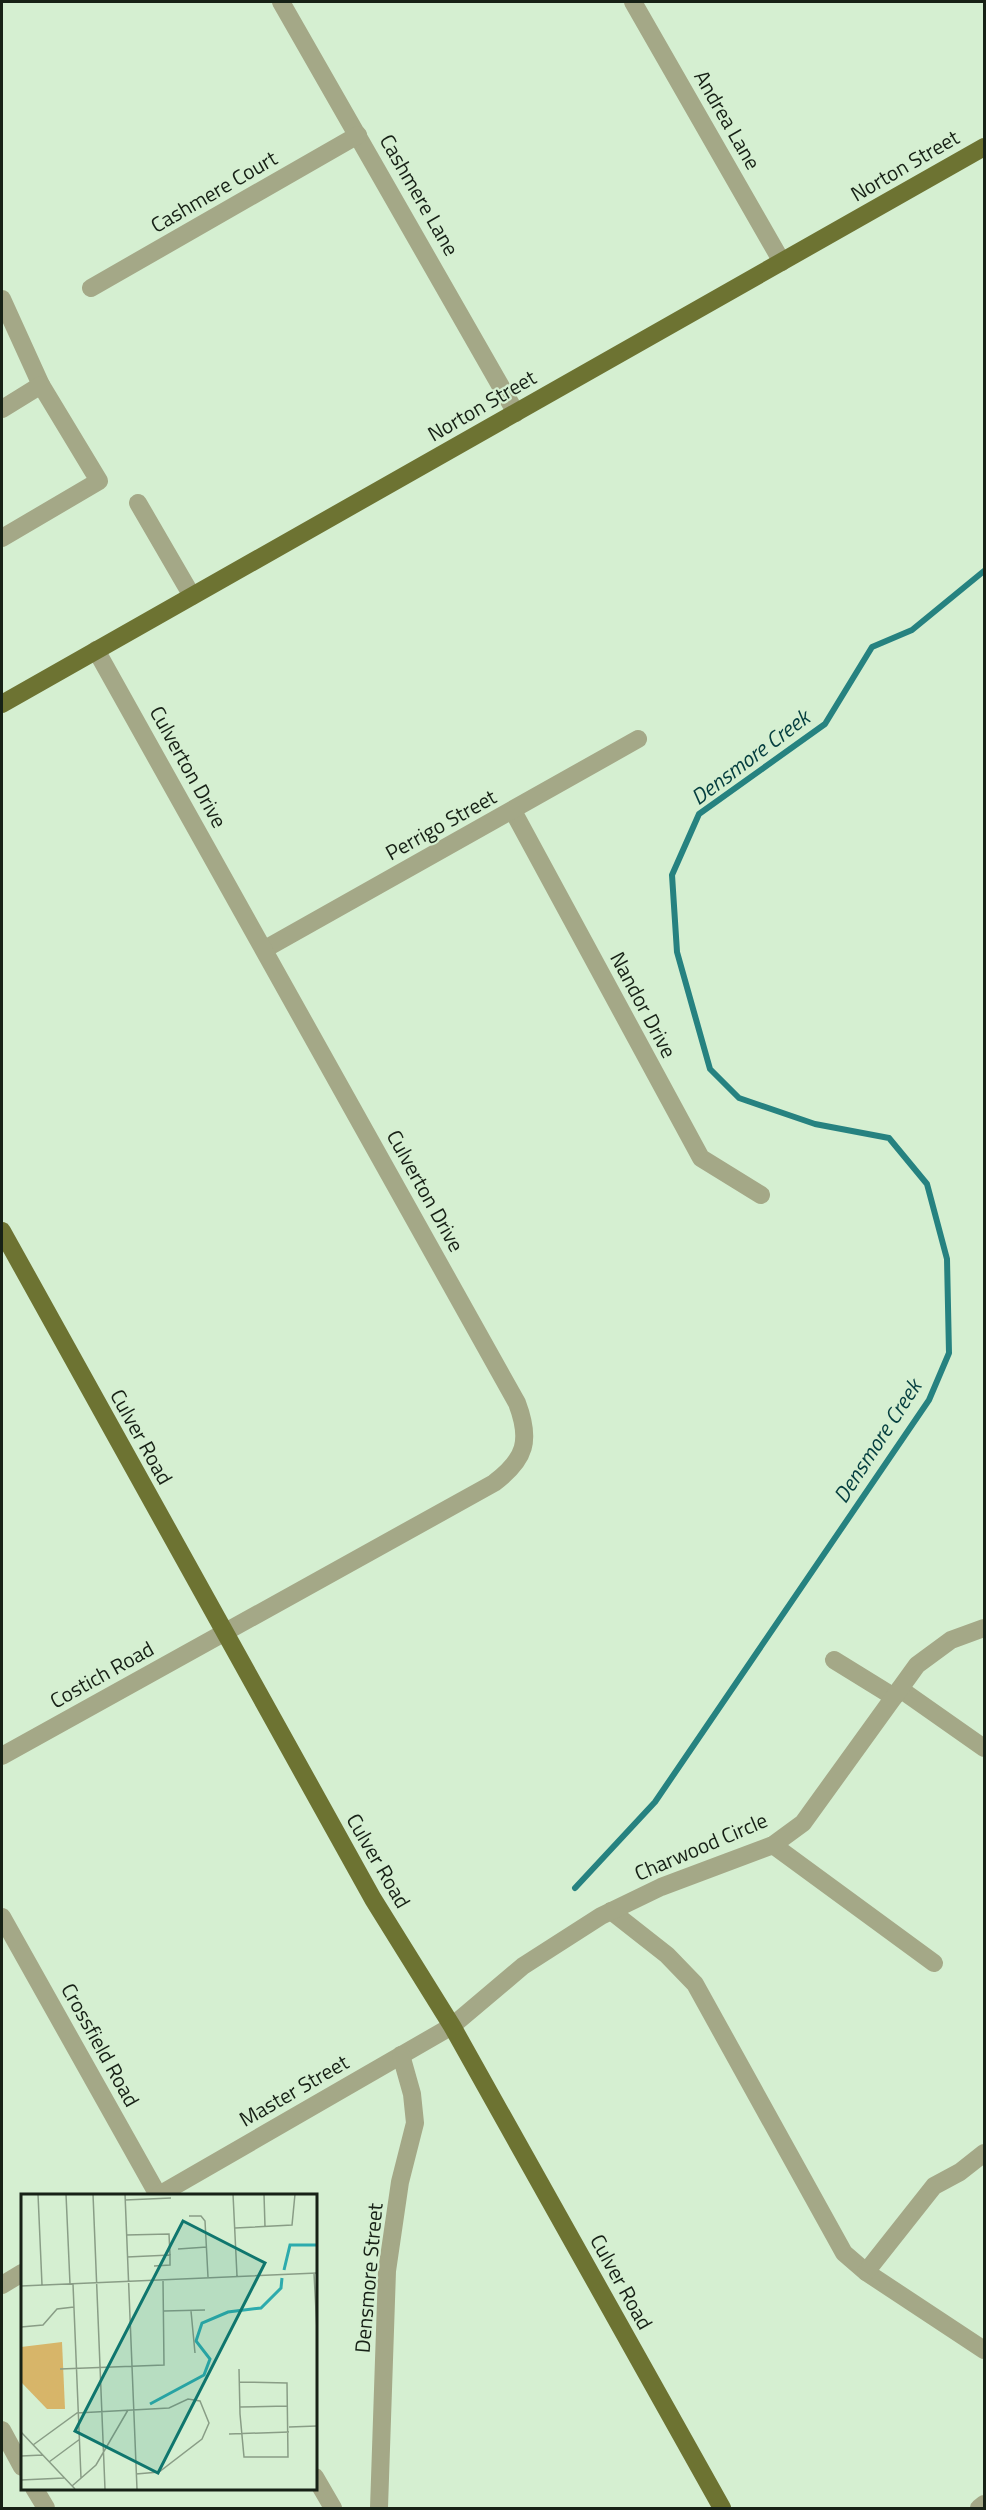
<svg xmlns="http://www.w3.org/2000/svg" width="986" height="2510" viewBox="0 0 986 2510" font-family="'Titillium Web',sans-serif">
<rect width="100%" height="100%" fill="#d5efd1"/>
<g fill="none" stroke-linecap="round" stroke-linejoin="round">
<path stroke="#268280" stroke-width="6" d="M575 1888 655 1802 929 1400 949 1353 947 1259 927 1184 889 1138 815 1124 739 1098 710 1069 677 952 672 875 699 814 825 724 872 647 912 630 984 571"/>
<g stroke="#a4a887" stroke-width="18">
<path d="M281 2 516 413"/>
<path d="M633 2 782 262"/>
<path d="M91 288 358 135"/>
<path d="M2 299 41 385"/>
<path d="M2 409 41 385 99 481 2 538"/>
<path d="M138 503 192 596"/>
<path d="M513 811 701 1158 761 1195"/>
<path d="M265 949 638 739"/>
<path d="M834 1660 894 1697"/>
<path d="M900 1689 984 1748"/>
<path d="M2 1756 494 1483C526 1459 531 1440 517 1403L96 650"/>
<path d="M773 1845 934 1963"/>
<path d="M611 1911 667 1955 695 1984 844 2253 866 2272 984 2350"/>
<path d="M2 1917 158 2195"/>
<path d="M159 2195 452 2026 523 1966 601 1916 661 1887 773 1845 803 1823 917 1665 951 1640 984 1628"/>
<path d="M866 2272 934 2186 960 2172 984 2153"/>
<path d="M2 2285 22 2273"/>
<path d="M2 2430 22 2467"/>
<path d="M315 2477 333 2508"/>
<path d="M34 2488 46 2508"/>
<path d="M379 2508 387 2271 400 2182 415 2123 412 2094 401 2055"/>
<path d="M979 2508 984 2504"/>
</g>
<g stroke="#6d7332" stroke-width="18">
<path d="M2 704 984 147"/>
<path d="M2 1231 373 1899 452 2026 722 2508"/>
</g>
</g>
<g text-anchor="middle" stroke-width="4.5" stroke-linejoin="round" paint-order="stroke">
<g font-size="21" fill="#172116" stroke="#d5efd1">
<text transform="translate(727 120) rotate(60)" y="7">Andrea Lane</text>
<text transform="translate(905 166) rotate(-30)" y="7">Norton Street</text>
<text transform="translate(214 192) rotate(-30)" y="7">Cashmere Court</text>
<text transform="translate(419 195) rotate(60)" y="7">Cashmere Lane</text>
<text transform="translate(482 406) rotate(-30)" y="7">Norton Street</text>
<text transform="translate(188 767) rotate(61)" y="7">Culverton Drive</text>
<text transform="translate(441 825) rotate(-29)" y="7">Perrigo Street</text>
<text transform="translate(643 1005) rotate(62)" y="7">Nandor Drive</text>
<text transform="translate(425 1191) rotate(61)" y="7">Culverton Drive</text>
<text transform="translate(141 1437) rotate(61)" y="7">Culver Road</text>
<text transform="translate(102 1675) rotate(-29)" y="7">Costich Road</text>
<text transform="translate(701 1847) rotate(-23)" y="7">Charwood Circle</text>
<text transform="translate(378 1861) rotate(60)" y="7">Culver Road</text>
<text transform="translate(100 2045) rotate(61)" y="7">Crossfield Road</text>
<text transform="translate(294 2091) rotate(-30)" y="7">Master Street</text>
<text transform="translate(369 2278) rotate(-85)" y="7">Densmore Street</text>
<text transform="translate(621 2282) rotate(61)" y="7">Culver Road</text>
</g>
<g font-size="22" font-style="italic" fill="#043e3f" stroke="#d5efd1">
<text transform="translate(750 757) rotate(-37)" y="8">Densmore Creek</text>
<text transform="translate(877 1441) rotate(-57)" y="8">Densmore Creek</text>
</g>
</g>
<g transform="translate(21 2194)">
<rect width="296" height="296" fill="#d5efd1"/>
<path d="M41 148 44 215H26L0 188V153Z" fill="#d7b569"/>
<path fill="none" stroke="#2dabad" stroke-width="3" d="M263 76 269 51H296M129 210 183 181 189 165 175 147 181 129 207 118 240 114 260 94 261 84"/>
<path fill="none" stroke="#899d86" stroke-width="1.5" d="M17 0 21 91M45 0 49 90M72 0 84 295M104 0 116 295M212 0 216 82M243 0 244 33M104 6 150 4M168 22H180L184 27 187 83M214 34 271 31 274 0M105 41 148 40 149 61M157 55 186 53M106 63 149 61V71L133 72M293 79 296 136M52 90 60 284M0 92 296 79M143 117 184 116M170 117 174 159M0 133 22 131 36 115 53 113M39 175 143 171 142 86M218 175 219 220 223 263H267L266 189 218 188M219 213 267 212M268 233 296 232M0 238 54 295M208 240 268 238M12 251 56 219 148 214 167 205 179 207 188 229 181 245 138 278 115 280M0 262 22 261M28 268 59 245M0 286 43 284M51 292 75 271 107 216"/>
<path fill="#0f766e" fill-opacity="0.15" stroke="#0f766e" stroke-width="3" d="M162 27 244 69 137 279 54 237Z"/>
<rect width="296" height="296" fill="none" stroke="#172116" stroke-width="3"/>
</g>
<rect width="986" height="2510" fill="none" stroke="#172116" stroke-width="6"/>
</svg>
